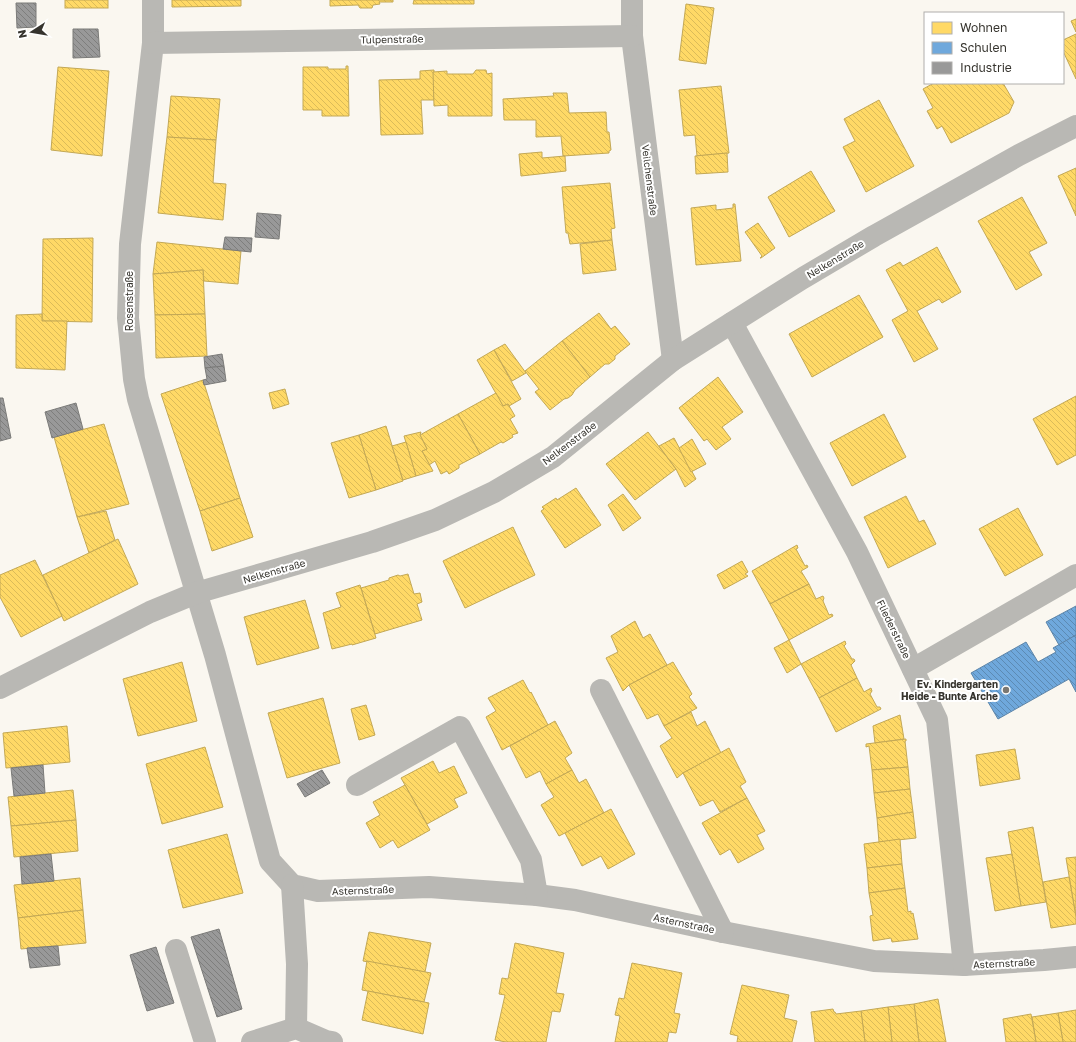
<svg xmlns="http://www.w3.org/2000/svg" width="1076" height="1042" viewBox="0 0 1076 1042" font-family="'Golos Text',sans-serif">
<defs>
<pattern id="homes-back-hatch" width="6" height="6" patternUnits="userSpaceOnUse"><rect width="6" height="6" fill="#ffd966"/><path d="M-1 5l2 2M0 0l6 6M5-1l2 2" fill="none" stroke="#dbbb59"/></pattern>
<pattern id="schools-back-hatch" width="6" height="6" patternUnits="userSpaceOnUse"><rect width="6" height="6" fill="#6fa8dc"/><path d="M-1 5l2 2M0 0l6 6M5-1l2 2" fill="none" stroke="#5c8ab3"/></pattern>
<pattern id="industry-back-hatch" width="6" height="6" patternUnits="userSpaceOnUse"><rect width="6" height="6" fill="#999"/><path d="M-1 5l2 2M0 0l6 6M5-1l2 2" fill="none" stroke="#7e7e7d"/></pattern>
</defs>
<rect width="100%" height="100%" fill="#faf7f0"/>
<g fill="url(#homes-back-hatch)" stroke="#c3a855">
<rect x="65" y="0" width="43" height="8"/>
<path d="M172 0H241V6L172 7Z"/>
<path d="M330 0H393V2H379L380 4 373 5 372 8H360L358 5 330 6Z"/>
<path d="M414 0H474V4H413Z"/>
<path d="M686 4 714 8 706 64 679 60Z"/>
<path d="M1076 19V32L1071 21Z"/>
<path d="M1076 34V79L1063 51V40Z"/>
<path d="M346 66H348L349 116H322V110H303V67H328V69H346Z"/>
<path d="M58 67 109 71 102 156 51 150Z"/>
<path d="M434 70V100H421L423 134 381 135 379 80 420 79V71Z"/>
<path d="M476 70H486L487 74 492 73V116H448V105L434 106 433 72 447 71V74H473Z"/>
<path d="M934 83H1003L1014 102 1009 113 951 143 942 126 937 129 927 111 933 108 923 89Z"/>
<path d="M721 86 729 153 697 156 695 135 684 136 679 90Z"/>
<path d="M553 93H567L569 113 606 112 607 132H609L611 150 609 151V153L563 156 561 136 536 137V120H504L503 99 554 96Z"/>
<path d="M171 96 220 99 216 140 167 137Z"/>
<path d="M879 100 914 166 866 192 843 147 855 141 844 119Z"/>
<path d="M167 137 216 140 213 183 226 184 223 220 158 213Z"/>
<path d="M542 152V158L565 156 566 171 521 176 519 154Z"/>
<path d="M727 153 728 172 696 174 695 156Z"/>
<path d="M1076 168V216L1058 176Z"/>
<path d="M811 171 835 211 789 237 768 197Z"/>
<path d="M610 183 615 228 611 229 612 240 570 244 568 233H566L562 187Z"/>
<path d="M1022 197 1047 243 1029 252 1042 275 1016 290 978 221Z"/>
<path d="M733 204H735L741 261 696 265 691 208 716 205V210L733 208Z"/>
<path d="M758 223 775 248 761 258H760L762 256 745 232Z"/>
<path d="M93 238 92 322 42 321 43 239Z"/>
<path d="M612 240 616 270 583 274 580 244Z"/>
<path d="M157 242 241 251 238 284 204 281 203 270 153 274Z"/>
<path d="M937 247 961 292 942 303 939 299 917 311 938 349 914 362 892 320 908 311 886 270 900 262 903 266Z"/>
<path d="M203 270 205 314 155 315 153 274Z"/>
<path d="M859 295 883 337 812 377 789 334Z"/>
<path d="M599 313 611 329 615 326 630 344 615 356V359L609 364H605L590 377 562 341Z"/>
<path d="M42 314V321H67L65 370 16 368V315Z"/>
<path d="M205 314 207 356 156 358 155 315Z"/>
<path d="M562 341 590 377 575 390 572 395 568 398 564 399 550 410 535 392 539 389 525 371Z"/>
<path d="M505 344 526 373 512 381 494 350Z"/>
<path d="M494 350 521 399 509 406 508 404 503 406 477 360Z"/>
<path d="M718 377 743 412 722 427 731 439 716 450 707 439 704 441 679 408Z"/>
<path d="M203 380 240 498 200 511 161 394Z"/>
<path d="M285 389 289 404 273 409 269 393Z"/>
<path d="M496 393 503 406 508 404 515 416 510 419 518 433 512 435 513 437 503 443 501 442 480 454 458 414Z"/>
<path d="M1076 396V455L1057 465 1033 419Z"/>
<path d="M458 414 480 454 459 465V468L449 474 447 471 441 474 435 461 429 465 422 451 427 449 420 435Z"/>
<path d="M884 414 906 457 852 486 830 443Z"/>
<path d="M104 424 129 504 77 517 54 437Z"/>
<path d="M386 426 403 481 376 490 359 435Z"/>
<path d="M421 432 420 435 427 449 422 451 433 471 416 476 404 436Z"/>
<path d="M648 432 676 469 635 500 606 464Z"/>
<path d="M359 435 376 490 349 498 331 443Z"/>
<path d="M674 438 696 479 685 487 676 469 659 446Z"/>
<path d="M692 439 706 464 691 472 679 448Z"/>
<path d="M406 442 416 476 403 480 392 446Z"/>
<path d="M576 488 601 525 565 548 541 511 544 509 542 507 556 498 557 500Z"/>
<path d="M623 494 641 518 623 531 608 505Z"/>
<path d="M906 496 919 522 924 520 936 544 888 568 864 517Z"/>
<path d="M240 498 253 537 212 551 200 511Z"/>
<path d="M1018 508 1043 555 1005 576 979 529Z"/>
<path d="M106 511 115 540 89 553 77 517Z"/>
<path d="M513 527 535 575 465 608 443 561Z"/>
<path d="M118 539 138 584 64 621 43 575Z"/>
<path d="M797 545 798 548 796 549 805 566 807 565 808 567 801 571 809 584 770 604 752 571Z"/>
<path d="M35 560 62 616 21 637 0 597V575Z"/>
<path d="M742 561 748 572 745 574 748 576 724 589 717 575Z"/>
<path d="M408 574 414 594 420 593 422 602 417 604 422 620 375 634 361 588 389 580V578L398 575 400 576Z"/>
<path d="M809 584 816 599 823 596 824 598 823 601 829 615 832 614 833 616 789 640 770 604Z"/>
<path d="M360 585 376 638 352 645V644L332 649 323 613 341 607 336 593Z"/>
<path d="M305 600 319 648 257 665 244 617Z"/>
<path d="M635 621 643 638 650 634 667 665 629 685 623 691 606 658 618 652 611 636Z"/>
<path d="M789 640 801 664 787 673 774 648Z"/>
<path d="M845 641 846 644 844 646 852 659H854L855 661 851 665 857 678 819 698 801 664Z"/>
<path d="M182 662 197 721 138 736 123 679Z"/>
<path d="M673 662 692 694 689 697 697 708 664 726 658 714 647 719 629 685Z"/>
<path d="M857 678 864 692 871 688 872 691 870 694 877 707H880L881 709 836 732 819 698Z"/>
<path d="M523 680 530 693 531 692 548 725 502 750 486 717 496 711 488 698Z"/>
<path d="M323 698 340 763 287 778 268 713Z"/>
<path d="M366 705 375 735 359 740 351 709Z"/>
<path d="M691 712 697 726 705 721 721 753 683 773 677 778 660 746 672 738 664 726Z"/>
<path d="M900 715 904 739 875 743 873 726Z"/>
<path d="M555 721 572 753 565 758 572 770 546 784 540 771 526 778 510 746Z"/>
<path d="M67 726 70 762 6 768 3 733Z"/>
<path d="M906 739V741H905L908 767 872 770 869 746 866 747V744Z"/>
<path d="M205 747 223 807 162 824 146 764Z"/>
<path d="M729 748 746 782 740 786 747 798 720 812 713 800 700 806 683 773Z"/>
<path d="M1015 749 1020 779 980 786 976 755Z"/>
<path d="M433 761 439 773 454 766 467 793 454 799 458 807 427 824 401 778Z"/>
<path d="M908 767 910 789 874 793 872 770Z"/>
<path d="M572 770 579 783 586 779 604 813 559 836 541 805 554 797 546 784Z"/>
<path d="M405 785 430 830 398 848 393 840 380 848 366 823 380 815 373 802Z"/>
<path d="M910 789 913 812 877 818 874 793Z"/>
<path d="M73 790 76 820 11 826 8 797Z"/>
<path d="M747 798 765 831 757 835 764 849 738 863 730 849 720 855 702 823Z"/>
<path d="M611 809 635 854 608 869 601 856 582 866 565 833Z"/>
<path d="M913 812 916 838 879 842 877 818Z"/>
<path d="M76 820 78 851 14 857 11 826Z"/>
<path d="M1033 827 1046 902 1021 906 1008 832Z"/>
<path d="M227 834 243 893 183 908 168 850Z"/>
<path d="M900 839 902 864 867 868 864 844Z"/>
<path d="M1012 854 1021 906 995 911 986 858Z"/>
<path d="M1076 857V917L1066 858Z"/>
<path d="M902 864 905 888 869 893 867 868Z"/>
<path d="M1069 877 1076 917V924L1051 928 1043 882Z"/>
<path d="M80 878 83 910 18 918 14 885Z"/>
<path d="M905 888 908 912 911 911V914L913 913 918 939 892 942 891 938 873 941 870 916 873 915 869 893Z"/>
<path d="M83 910 86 943 21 949 18 918Z"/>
<path d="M369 932 431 943 425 972 363 961Z"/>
<path d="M515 943 564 953 556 993 564 994 560 1012 552 1011 546 1042H506L495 1040 505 995 499 994 502 978 508 979Z"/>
<path d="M367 961 431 973 424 1002 362 990Z"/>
<path d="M632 963 682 973 674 1013 680 1014 676 1033 669 1032 667 1042H615L620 1016 615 1015 619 998 624 999Z"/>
<path d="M742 985 789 995 784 1018 797 1021 792 1042H737L738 1036 730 1034Z"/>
<path d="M368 991 429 1003 423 1034 362 1020Z"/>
<path d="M938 999 946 1042H919L914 1004Z"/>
<path d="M914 1004 919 1042H892L888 1007Z"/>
<path d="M888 1007 892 1042H865L861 1011Z"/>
<path d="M833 1009 834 1012H835L836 1014 861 1011 865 1042H815L811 1012Z"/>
<path d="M1076 1010V1042H1063L1058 1013Z"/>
<path d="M1058 1013 1063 1042H1036L1032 1017Z"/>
<path d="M1031 1014 1036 1042H1006L1003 1019Z"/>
</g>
<g fill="url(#schools-back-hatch)" stroke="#5e85a8">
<path d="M1076 606V635L1059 645 1046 622Z"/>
<path d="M1076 635V692L1069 679 998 719 971 673 1026 642 1038 662 1056 652 1053 648Z"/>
</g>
<g fill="url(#industry-back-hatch)" stroke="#7b7b79">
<path d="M16 3H36V27L17 28Z"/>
<path d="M73 29H98L100 57 73 58Z"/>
<path d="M257 213 281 215 279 239 255 237Z"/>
<path d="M225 237 252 238 251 252 223 249Z"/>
<path d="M222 354 224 366 205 368 204 357Z"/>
<path d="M224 366 226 381 204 385 203 380 207 379 205 368Z"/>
<path d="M0 398H3L11 438 0 441Z"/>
<path d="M76 403 83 429 52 438 45 412Z"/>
<path d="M43 765 45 793 14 796 11 768Z"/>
<path d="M322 770 330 783 305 797 297 784Z"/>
<path d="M51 854 54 881 22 884 20 857Z"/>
<path d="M219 929 242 1009 217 1017 191 937Z"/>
<path d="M58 946 60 965 30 968 27 948Z"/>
<path d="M156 947 174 1003 147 1011 130 955Z"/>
</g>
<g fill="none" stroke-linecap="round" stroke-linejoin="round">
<g stroke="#b9b8b4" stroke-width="22">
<path d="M153 0V43L130 244 128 318 134 379 138 399 215 655 270 861 292 885 318 891 429 887 537 895 575 900 723 932 874 961 964 965 1044 960 1076 957"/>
<path d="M632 0V36L673 360"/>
<path d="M153 43 632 36"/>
<path d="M732 323 857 552 937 720 964 965"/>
<path d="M913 669 1076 575"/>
<path d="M0 688 150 612 196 593 372 542 435 520 494 492 553 457 673 360 803 278 874 236 1019 155 1076 126"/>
<path d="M601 690 723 932"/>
<path d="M357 785 460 727 531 860 537 895"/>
<path d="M292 885 297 964 296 1028"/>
<path d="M176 950 205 1042"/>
<path d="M252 1042 296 1028 326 1041 332 1042"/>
</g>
</g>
<circle fill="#7b7872" stroke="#fff" stroke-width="1.5" cx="1006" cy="690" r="4"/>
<g text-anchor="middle" stroke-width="4" stroke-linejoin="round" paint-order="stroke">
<g font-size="10" fill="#36342e" stroke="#fff">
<text transform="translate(392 39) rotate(-1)" y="4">Tulpenstraße</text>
<text transform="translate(650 180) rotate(83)" y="4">Veilchenstraße</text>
<text transform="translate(835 259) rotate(-31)" y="4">Nelkenstraße</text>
<text transform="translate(129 301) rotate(-90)" y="4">Rosenstraße</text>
<text transform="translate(569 443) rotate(-37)" y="4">Nelkenstraße</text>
<text transform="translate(274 571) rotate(-16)" y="4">Nelkenstraße</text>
<text transform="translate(894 629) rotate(64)" y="4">Fliederstraße</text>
<text transform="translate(363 890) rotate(-2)" y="4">Asternstraße</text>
<text transform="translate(684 923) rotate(12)" y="4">Asternstraße</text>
<text transform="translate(1004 963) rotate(-3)" y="4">Asternstraße</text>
</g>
<g font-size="10" font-weight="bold" fill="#36342e" stroke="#fff" text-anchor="end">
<text x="998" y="688">Ev. Kindergarten<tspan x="998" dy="12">Heide - Bunte Arche</tspan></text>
</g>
</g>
<rect x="924" y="12" width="140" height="72" fill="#ffffff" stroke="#afaeab"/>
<rect x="932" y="22" width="20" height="12" fill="#ffd966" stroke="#afaeab"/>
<text x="960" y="32" font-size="12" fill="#36342e">Wohnen</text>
<rect x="932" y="42" width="20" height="12" fill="#6fa8dc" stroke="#afaeab"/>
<text x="960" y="52" font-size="12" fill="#36342e">Schulen</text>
<rect x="932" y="62" width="20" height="12" fill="#999999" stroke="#afaeab"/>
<text x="960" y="72" font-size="12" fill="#36342e">Industrie</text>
<g transform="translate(32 32) rotate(258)" stroke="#ffffff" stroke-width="3" paint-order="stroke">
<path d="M0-3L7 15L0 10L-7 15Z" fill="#36342e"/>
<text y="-6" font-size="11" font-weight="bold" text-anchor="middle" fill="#36342e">N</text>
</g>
</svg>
